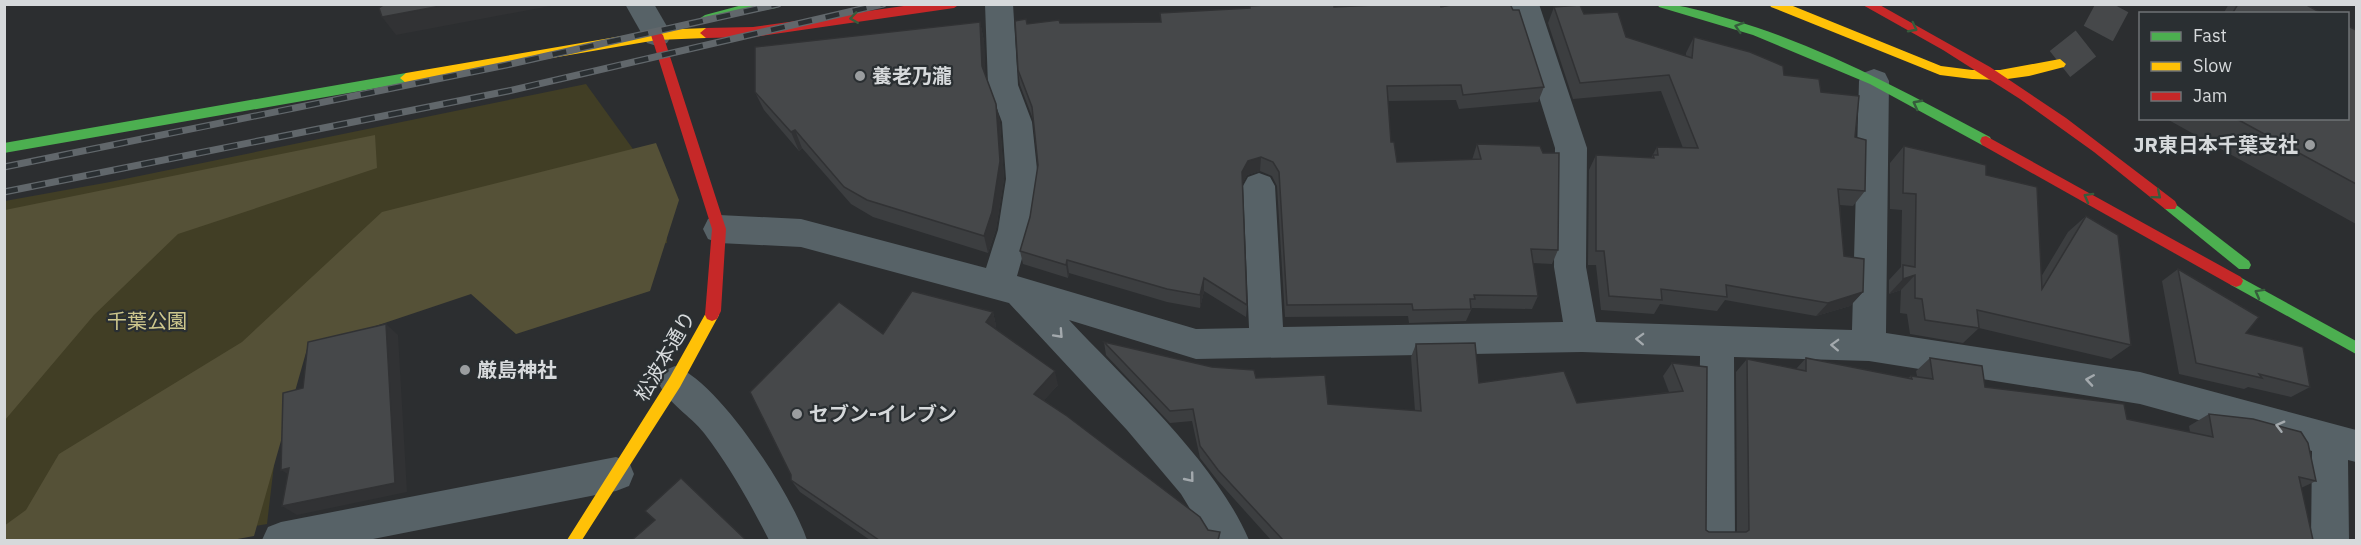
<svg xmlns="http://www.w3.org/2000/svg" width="2361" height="545" viewBox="0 0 2361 545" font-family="'IBM Plex Sans','Noto Sans JP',sans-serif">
<rect width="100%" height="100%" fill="#2c2e30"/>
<path fill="#413e25" d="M586 84 651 174 665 173 667 243 445 276 287 355 267 524 179 540H5V201L110 182Z"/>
<g fill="#555137">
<path d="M375 135 377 168 178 234 94 315 5 420V210Z"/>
<path d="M656 143 679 200 650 291 516 334 471 294 307 349 254 536 232 540H5L4 526 26 510 59 454 242 342 382 212Z"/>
</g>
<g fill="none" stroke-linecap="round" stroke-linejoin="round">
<path stroke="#46484a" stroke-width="33" stroke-dasharray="33 16" stroke-linecap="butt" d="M2060 64 2098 34 2114 4"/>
<g fill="#576267" fill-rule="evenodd">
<path d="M625 4H654L672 35 667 43 657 46 647 43Z"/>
<path d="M985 4H1013L1018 85 1032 122 1038 179 1030 230 1017 276 1196 329 1249 328 1243 186 1248 177 1259 173 1270 177 1275 186 1283 327 1563 322 1554 267 1555 148 1510 4H1539L1587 148 1586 267 1596 322 1852 330 1859 81 1863 73 1874 69 1885 73 1889 81 1886 333 2140 372 2356 430V462L2348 460 2349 540H2311L2312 451 2140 404 1869 361 1734 357 1735 540H1698L1700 356 1582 352 1196 359 1069 320C1128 383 1215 461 1249 540H1209L1181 494 1127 430 1009 303 801 247 719 243 708 239 703 229 708 219 719 215 801 219 986 268 998 230 1006 179 1002 122 988 85Z"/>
<path d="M675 366C720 383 792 495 807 540H769C750 503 730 467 704 433 690 415 668 404 658 382L663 371Z"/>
<path d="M616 457 629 462 634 474 629 486 616 491 368 540H262L268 527 281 522Z"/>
</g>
<g fill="#4caf50" fill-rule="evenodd">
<path d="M746 4H782L776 8 728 16 705 23 699 19 705 15Z"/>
<path d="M1657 4C1685 4 1707 13 1733 20 1824 47 1907 93 1990 137L1992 141 1986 146 1982 145 1870 84 1753 35 1659 7Z"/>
<path d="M406 73 412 78 406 83 4 153V143Z"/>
<path d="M2170 200 2249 261 2251 265 2249 269H2239L2165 209 2163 205 2165 201Z"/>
<path d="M2236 275 2356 341V354L2231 285 2229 281 2231 277Z"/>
</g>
<g fill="#ffc107" fill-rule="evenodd">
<path d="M1769 4H1788L1941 66 1972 70H2000L2060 59 2066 64 2064 67 2029 76 2000 80 1972 79 1940 75 1771 7Z"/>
<path d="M706 28 712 33 706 38 657 40 406 83 400 78 406 73 657 30Z"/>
<path d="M712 309 717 311 719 315 680 387 582 540H567L670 377 707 311Z"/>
</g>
<g fill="#c62828" fill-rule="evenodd">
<path d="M918 4H960L954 8 753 37 706 38 700 33 706 28 753 27Z"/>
<path d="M1861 4H1878L1990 67 2066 118 2175 201 2177 205 2175 209H2165L2094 152 2020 99 1943 50Z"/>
<path d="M657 30 663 35 726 229 721 311 717 319 712 321 707 319 705 315 712 229 651 35Z"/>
<path d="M1986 136 2241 277 2243 281 2241 285 2236 287 2231 285 1982 145 1980 141 1982 137Z"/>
</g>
<g stroke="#61676b" stroke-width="7">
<g id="rail">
<path d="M4 167 506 65 778 4"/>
<path d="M4 192 508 91 883 4"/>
</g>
</g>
<use href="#rail" stroke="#2a2f32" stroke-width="4.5" stroke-dasharray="14" stroke-linecap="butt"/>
</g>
<g fill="#3c3e40">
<path d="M2229 4H2305L2323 14H2223Z"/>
<path d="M1334 7H1441L1544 87 1538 102 1459 109 1456 100 1388 101 1391 142 1397 162 1472 160 1477 144 1558 250 1552 264 1533 263 1538 296 1532 309 1472 308 1466 321 1409 323 1408 316 1285 317 1277 186 1272 176 1260 171 1247 175 1242 184 1247 305 1246 317 1204 291 1200 308 1167 302 1069 273 1068 278 1023 264 1020 251 1030 217 1038 165 1033 119 1020 85 1018 70 1027 24 1161 22 1160 13Z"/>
<path d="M1554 7 1584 14 1626 37 1686 56V53L1694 37 1784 75 1821 92 1855 137 1865 191 1853 206 1840 205 1844 256 1863 292 1850 306 1816 316 1725 300 1717 311 1660 304 1654 314 1601 310 1596 265H1588L1589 170 1596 155 1651 158 1657 147 1683 148 1661 91 1573 99 1548 23Z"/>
<path d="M980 22 984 41 985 75 996 104 1000 122 1004 179 996 229 988 253 873 217 851 204 802 148 799 151 764 110 755 92Z"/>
<path d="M2356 30V224L2165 118H2348Z"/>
<path d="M1904 146 1986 175 2041 277 2068 232 2086 216 2131 345 2111 359 1979 328 1963 343 1910 334 1907 314 1900 313 1901 290 1889 294V280L1901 267 1902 210 1890 209V163Z"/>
<path d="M2178 269 2246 333 2310 387 2291 397 2248 387 2244 389 2179 374 2162 281Z"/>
<path d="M993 312 996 326 995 328 1058 385 1044 400 1208 530 1220 532 1219 540H870L800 492 791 480Z"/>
<path d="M1104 342 1256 378 1328 404 1415 411 1411 357 1416 344 1479 383 1577 403 1669 392 1663 376 1672 363 1707 367 1706 530 1709 532H1737L1736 372 1747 359 1796 369 1806 358 1908 378 1911 376H1917L1916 371 1930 358 1985 387 2127 419 2190 432 2189 426 2209 414 2316 481 2301 488 2313 540H1271L1218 481 1200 458 1192 421 1170 423 1106 355Z"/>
</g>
<g fill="#313234">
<path d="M451 4H561L396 35 382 17Z"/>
<path d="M980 22 984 41 986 85 982 66Z"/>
<path d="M996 104 1000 122 1004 179 996 229 988 253 984 236Z"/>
<path d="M795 130 802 148 799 151 791 132Z"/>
<path d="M1261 157 1260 171 1247 175 1241 186 1242 172 1248 161Z"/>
<path d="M1067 260 1069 273 1068 278 1066 265Z"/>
<path d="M1915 275 1901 290 1889 294 1903 279Z"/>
<path d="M1204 278V291L1200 308V295Z"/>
<path d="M1863 292 1850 306 1816 316 1828 303Z"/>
<path d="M993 312 996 326 990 336 986 322Z"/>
<path d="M386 324 398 335 407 492 297 515 282 506Z"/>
<path d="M1055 371 1058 385 1038 407 1034 394Z"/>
<path d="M289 468 296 479 281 470Z"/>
</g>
<g fill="#46484a" stroke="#313234" stroke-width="1.5">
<path d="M385 4H451L382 17 379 8Z"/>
<path d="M1279 4H1334V7L1397 4H1440L1441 7 1457 4H1510L1513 10H1519L1544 87 1463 95 1461 85 1387 86 1391 142H1394L1397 162 1481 159 1477 144 1540 146 1543 153H1559L1558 250 1531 249 1538 296 1474 295 1475 299H1470L1471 309 1413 310 1412 304 1287 305 1279 172 1273 162 1261 157 1248 161 1242 172 1247 305 1204 278 1200 295 1167 289 1067 260 1066 265 1020 251 1030 217 1038 165 1032 107 1018 70 1015 21 1026 19 1027 24 1059 20 1060 23 1161 22 1160 13 1250 8V6Z"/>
<path d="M2238 4H2305L2323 14H2232Z"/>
<path d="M1580 5 1584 14 1618 12 1626 37 1692 58 1694 37 1750 52 1783 66 1784 75 1819 79 1821 92 1859 96 1855 137 1866 140 1865 191 1838 189 1844 256 1864 259 1863 292 1828 303 1726 285 1727 297 1661 289 1662 300 1609 296 1604 251H1596V155L1654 158 1653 155H1658L1657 147 1698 148 1669 75 1580 83 1554 7Z"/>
<path d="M980 22 982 66 996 104 1000 161 992 212 984 236 867 200 844 187 795 130 791 132 755 92V47Z"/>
<path d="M2348 26 2356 30V184L2235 118H2348Z"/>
<path d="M1904 146 1986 165V175L2037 187 2042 289 2086 216 2118 235 2131 345 1977 310 1979 328 1925 320 1922 299 1915 298V275L1903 279V265L1915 267 1916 194 1903 193Z"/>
<path d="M2178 269 2259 317 2246 333 2303 347 2310 387 2259 374 2262 378 2196 363Z"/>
<path d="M912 291 993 312 986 322 1055 371 1034 394 1067 416 1200 517 1208 530 1220 532 1218 540H879L791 480V475L750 392 839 302 883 334Z"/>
<path d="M386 324 395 483 282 506 289 468 281 470 283 393 303 388 308 342Z"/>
<path d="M1104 342 1212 367 1254 370 1256 378 1325 375 1328 404 1421 411 1416 344 1475 343 1479 383 1564 371 1577 403 1683 391 1672 363 1707 367 1706 530 1709 532H1746L1749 530 1747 359 1806 371V358L1912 379 1911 376 1933 379 1930 358 1982 366 1985 387 2124 404 2127 419 2213 437 2209 414 2253 419 2301 432 2308 443 2316 481 2299 477 2313 540H1283L1218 470 1200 446 1193 409 1170 411Z"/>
<path d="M681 478 746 540H632L655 520 645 511Z"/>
</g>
<defs><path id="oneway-chevron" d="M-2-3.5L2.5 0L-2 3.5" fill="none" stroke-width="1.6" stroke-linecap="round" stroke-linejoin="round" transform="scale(1.5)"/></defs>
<g stroke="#365c3c">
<use href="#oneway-chevron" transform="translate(854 18) rotate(172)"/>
<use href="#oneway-chevron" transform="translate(1739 27) rotate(-163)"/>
<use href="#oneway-chevron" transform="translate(1913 28) rotate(27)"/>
<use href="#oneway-chevron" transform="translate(1917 104) rotate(-152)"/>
<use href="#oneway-chevron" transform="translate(2157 195) rotate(40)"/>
<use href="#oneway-chevron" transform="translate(2088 197) rotate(-151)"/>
<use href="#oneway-chevron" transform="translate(2259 293) rotate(-151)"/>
</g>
<g stroke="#a3a9ad">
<use href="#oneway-chevron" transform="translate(1059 334) rotate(47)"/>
<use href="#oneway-chevron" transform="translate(1640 339) rotate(-178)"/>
<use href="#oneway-chevron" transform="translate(1835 345) rotate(-178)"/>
<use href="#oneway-chevron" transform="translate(2090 380) rotate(-171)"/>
<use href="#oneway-chevron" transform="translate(2280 426) rotate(-165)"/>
<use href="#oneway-chevron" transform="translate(1190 478) rotate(51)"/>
</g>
<g fill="#9a9d9f" stroke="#2a2f32" stroke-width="2">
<circle cx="860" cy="76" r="6"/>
<circle cx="2310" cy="145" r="6"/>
<circle cx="465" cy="370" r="6"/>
<circle cx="797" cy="414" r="6"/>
</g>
<g text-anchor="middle" stroke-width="4.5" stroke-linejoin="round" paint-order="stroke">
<g font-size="20" font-weight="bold" fill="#d6d9db" stroke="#2a2f32" text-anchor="start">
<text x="872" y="83">養老乃瀧</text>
<text x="2298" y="152" text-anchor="end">JR東日本千葉支社</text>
<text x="477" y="377">厳島神社</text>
<text x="809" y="421">セブン-イレブン</text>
</g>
<g font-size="20" fill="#cec78d" stroke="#2a2f32">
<text x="147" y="328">千葉公園</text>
</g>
<g font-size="20" fill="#d6d9db" stroke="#2a2f32">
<text transform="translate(665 356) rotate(-60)" y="7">松波本通り</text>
</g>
</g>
<rect width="2361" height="545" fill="none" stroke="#d6d9db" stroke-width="12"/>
<rect x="2139" y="12" width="210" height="108" fill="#2a2f32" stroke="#6f7376" stroke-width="1.5"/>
<rect x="2151" y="32" width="30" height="9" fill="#4caf50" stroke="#6f7376" stroke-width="1.5"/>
<text x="2193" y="42" font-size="18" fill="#d6d9db">Fast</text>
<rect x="2151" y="62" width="30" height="9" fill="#ffc107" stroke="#6f7376" stroke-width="1.5"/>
<text x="2193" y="72" font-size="18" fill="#d6d9db">Slow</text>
<rect x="2151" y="92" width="30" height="9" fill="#c62828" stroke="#6f7376" stroke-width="1.5"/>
<text x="2193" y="102" font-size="18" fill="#d6d9db">Jam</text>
</svg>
